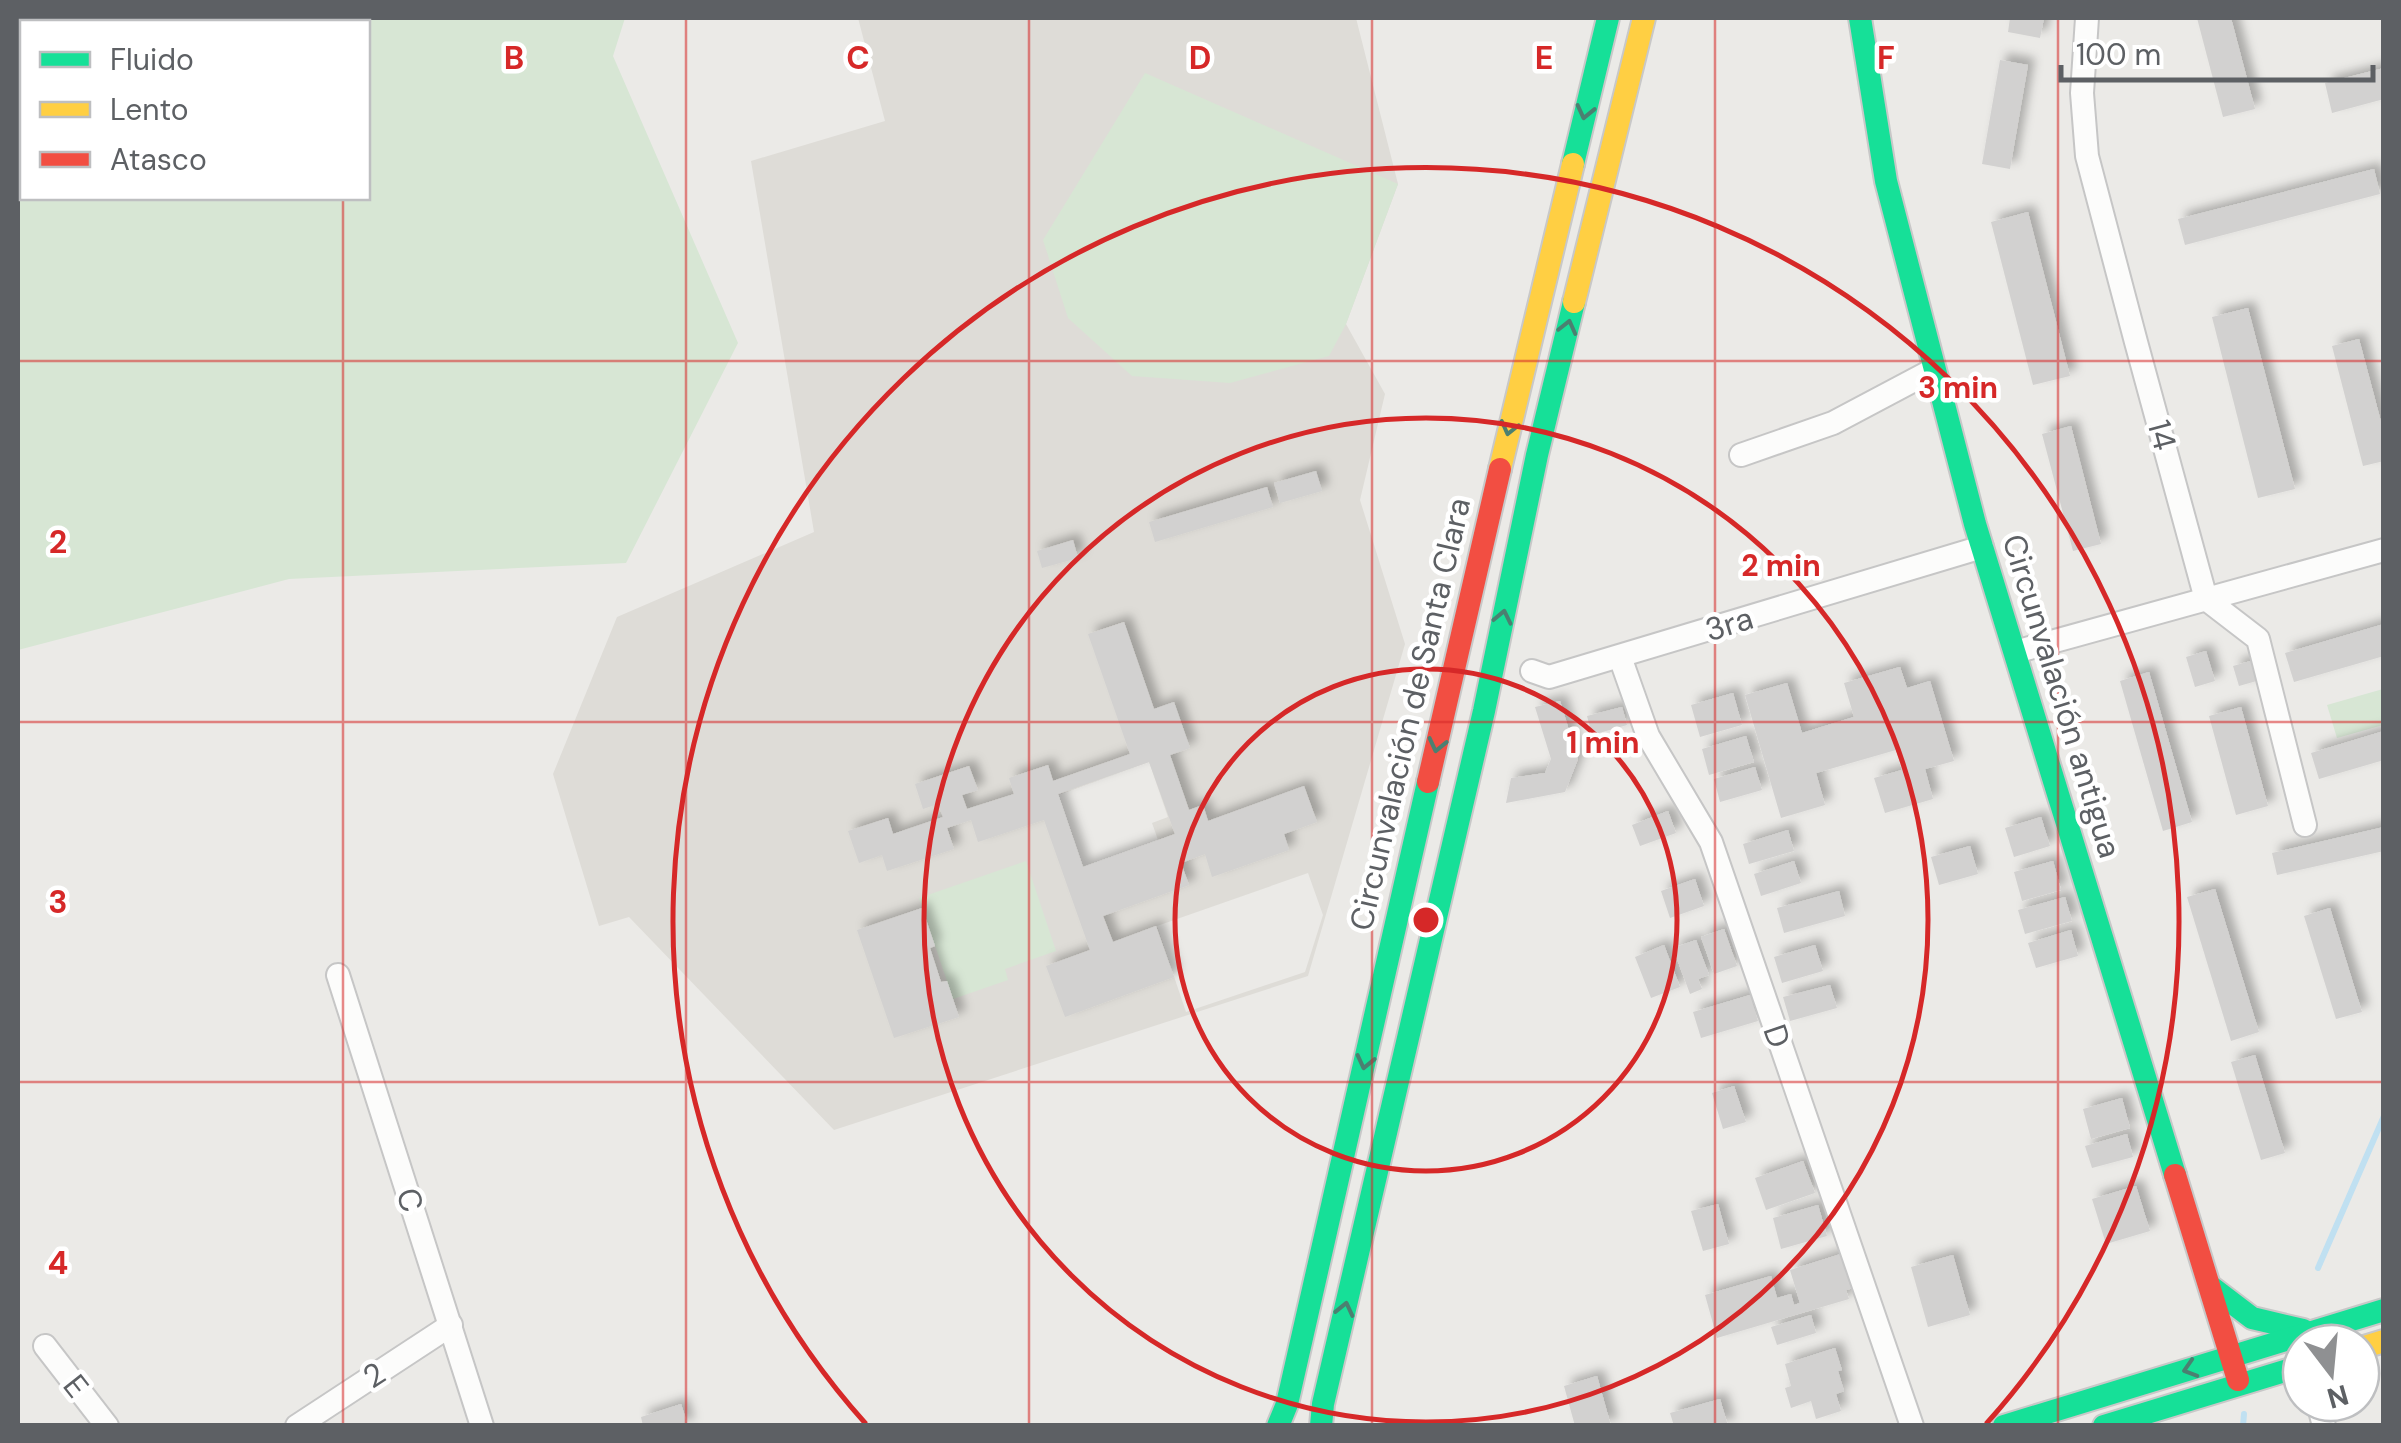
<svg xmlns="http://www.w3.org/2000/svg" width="2401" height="1443" viewBox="0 0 2401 1443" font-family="'DM Sans',sans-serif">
<defs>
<filter id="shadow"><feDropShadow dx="7" dy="-7" stdDeviation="5" flood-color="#0004"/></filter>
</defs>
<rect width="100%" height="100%" fill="#ebeae7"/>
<path fill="#dedcd7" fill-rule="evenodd" d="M858 18H1356L1398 184 1346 324 1385 394 1360 500 1405 644 1308 976 834 1130 629 917 599 926 553 774 617 617 814 532 751 161 885 121ZM1149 762 1168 817 1152 823 1158 840 1083 867 1058 795ZM1308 873 1323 915 1305 972 1186 1012 1157 926Z"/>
<g fill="#d7e6d4" fill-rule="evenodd">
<path d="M18 18H625L613 56 738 343 626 563 289 579 18 650ZM368 22V198H22V22Z"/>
<path d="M1145 73 1398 184 1346 324 1329 356 1230 383 1132 376 1068 318 1043 240Z"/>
<path d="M2383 689V725L2337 738 2327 705Z"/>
<path d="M1026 861 1056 951 1005 969 1008 980 953 999 919 898Z"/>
</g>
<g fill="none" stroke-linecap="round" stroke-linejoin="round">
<g stroke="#c0e0f1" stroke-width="6">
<path d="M2318 1268 2384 1116"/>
<path d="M2243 1426 2244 1414"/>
</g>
</g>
<g fill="#d2d1d0" fill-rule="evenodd" filter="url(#shadow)">
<path d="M2010 18H2044L2040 38 2008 32Z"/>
<path d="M2197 18H2231L2255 109 2223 117Z"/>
<path d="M2000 60 2028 65 2010 169 1982 164Z"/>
<path d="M2384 68V99L2332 113 2325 83Z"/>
<path d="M2374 169 2380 194 2185 245 2178 219Z"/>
<path d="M2028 212 2070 376 2033 385 1991 222Z"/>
<path d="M2248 308 2295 489 2258 498 2212 317Z"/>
<path d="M2359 339 2384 433V461L2363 466 2332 346Z"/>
<path d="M2071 426 2101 544 2073 551 2042 434Z"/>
<path d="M1316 471 1322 491 1280 503 1274 483Z"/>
<path d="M1267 487 1273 507 1155 542 1149 522Z"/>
<path d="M1073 540 1078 558 1042 568 1037 551Z"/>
<path d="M1124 622 1154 709 1174 702 1190 748 1170 755 1189 810 1203 805 1208 821 1304 786 1317 822 1284 834 1289 850 1212 877 1205 854 1181 863 1189 885 1103 916 1113 942 1156 926 1174 977 1065 1017 1046 966 1090 950 1044 820 978 842 971 820 947 828 954 849 887 871 882 855 859 863 848 831 888 818 893 834 943 817 938 804 923 809 915 784 969 766 978 790 962 795 967 809 1014 794 1009 778 1048 765 1053 781 1130 754 1088 634ZM1149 762 1175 834 1083 867 1058 794Z"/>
<path d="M2384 624V656L2294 682 2285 653Z"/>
<path d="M2206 651 2215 681 2195 687 2186 657Z"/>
<path d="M2254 660 2260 680 2239 686 2233 666Z"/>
<path d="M1900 667 1907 688 1930 681 1954 761 1925 769 1933 799 1885 813 1874 778 1902 770 1896 750 1816 773 1825 805 1781 818 1745 695 1787 683 1802 733 1854 717 1844 683Z"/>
<path d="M2149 672 2192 822 2163 831 2120 681Z"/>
<path d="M1733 693 1742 725 1700 737 1691 705Z"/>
<path d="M1560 701 1578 759 1565 792 1506 803 1511 778 1545 773 1551 759 1535 707Z"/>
<path d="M1622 707 1627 725 1592 735 1587 716Z"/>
<path d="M2241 707 2268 806 2236 815 2209 716Z"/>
<path d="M2384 731V760L2319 779 2311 753Z"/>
<path d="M1746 736 1754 762 1709 775 1702 749Z"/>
<path d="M1755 767 1762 790 1720 802 1714 779Z"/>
<path d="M1668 811 1676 833 1640 846 1632 825Z"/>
<path d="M2041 817 2050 846 2014 857 2005 828Z"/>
<path d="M2384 827V851L2277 875 2272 853Z"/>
<path d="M1788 830 1794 851 1749 864 1743 844Z"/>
<path d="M1970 846 1978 874 1939 885 1931 857Z"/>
<path d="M1794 861 1801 883 1761 896 1754 874Z"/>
<path d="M2053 861 2061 890 2022 901 2014 872Z"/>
<path d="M1695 879 1704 906 1670 918 1661 891Z"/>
<path d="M2215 889 2259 1032 2231 1041 2187 897Z"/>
<path d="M1839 891 1845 916 1784 933 1777 908Z"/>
<path d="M2065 897 2072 921 2025 934 2018 910Z"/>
<path d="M922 908 935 946 930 948 941 982 947 981 959 1017 894 1038 857 930Z"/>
<path d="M2330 908 2362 1012 2336 1019 2304 916Z"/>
<path d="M1724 929 1737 966 1714 974 1701 937Z"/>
<path d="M2071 930 2078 956 2036 968 2028 943Z"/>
<path d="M1696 940 1709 975 1698 979 1702 989 1690 994 1673 948Z"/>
<path d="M1664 945 1680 987 1651 998 1635 957Z"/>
<path d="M1815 945 1823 971 1782 983 1774 957Z"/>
<path d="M1830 985 1837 1008 1790 1021 1783 997Z"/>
<path d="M1750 995 1758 1021 1701 1038 1693 1012Z"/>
<path d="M2255 1055 2285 1153 2261 1160 2231 1062Z"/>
<path d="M1734 1086 1746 1122 1723 1129 1712 1093Z"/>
<path d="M2122 1098 2130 1128 2091 1139 2083 1109Z"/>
<path d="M2127 1134 2133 1157 2092 1168 2085 1146Z"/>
<path d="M1803 1161 1815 1193 1766 1210 1755 1178Z"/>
<path d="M2136 1186 2150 1231 2106 1244 2092 1199Z"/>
<path d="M1718 1204 1729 1244 1703 1251 1691 1211Z"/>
<path d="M1818 1205 1827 1236 1781 1249 1773 1218Z"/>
<path d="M1844 1253 1854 1288 1846 1290 1849 1299 1717 1338 1705 1295 1771 1276 1777 1298 1791 1294 1794 1305 1800 1303 1790 1270Z"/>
<path d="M1953 1255 1970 1315 1928 1327 1911 1267Z"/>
<path d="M1811 1315 1816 1333 1777 1345 1771 1327Z"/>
<path d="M1835 1348 1842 1370 1838 1371 1844 1391 1836 1394 1841 1411 1816 1419 1811 1401 1791 1408 1785 1388 1791 1386 1785 1364Z"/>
<path d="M1597 1376 1611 1426H1575L1564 1386Z"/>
<path d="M1720 1399 1728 1426H1674L1670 1413Z"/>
<path d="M681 1404 688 1426H643L641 1417Z"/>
</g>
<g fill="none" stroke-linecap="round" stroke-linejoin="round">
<g stroke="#c6c6c6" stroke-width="26">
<g id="street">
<path d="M2087 18 2082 93 2087 156 2136 342 2206 599 2258 639 2305 825"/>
<path d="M1741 455 1833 423 1933 370"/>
<path d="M2015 652 2384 550"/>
<path d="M1620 657 1648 736 1711 842 1912 1426"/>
<path d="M1532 671 1549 677 1982 547"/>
<path d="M338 975 482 1426"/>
<path d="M45 1346 107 1426"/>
<path d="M2318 1403 2324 1426"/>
<path d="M297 1426 451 1325"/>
</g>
</g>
<g stroke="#c8c8c8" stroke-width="26">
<g id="fast">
<path d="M1860 18 1886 181 1975 524 2175 1175"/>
<path d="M1573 164 1608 18"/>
<path d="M2210 1286 2252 1318 2303 1330"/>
<path d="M1278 1426 1287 1404 1428 782"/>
<path d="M1321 1426 1323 1404 1484 711 1537 455 1574 302"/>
<path d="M2004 1426 2384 1310"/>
<path d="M2104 1426 2301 1366"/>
</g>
</g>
<g stroke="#c8c8c8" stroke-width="26">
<g id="slow">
<path d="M1574 302 1644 18"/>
<path d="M1500 469 1573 164"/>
<path d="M2361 1348 2384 1341"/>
</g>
</g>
<g stroke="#c8c8c8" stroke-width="26">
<g id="jam">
<path d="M1428 782 1500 469"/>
<path d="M2175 1175 2238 1380"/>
</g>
</g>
<use href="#street" stroke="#fcfcfb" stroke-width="22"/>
<use href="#fast" stroke="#16e098" stroke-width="22"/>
<use href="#slow" stroke="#ffcf43" stroke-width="22"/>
<use href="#jam" stroke="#f24e42" stroke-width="22"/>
</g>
<defs><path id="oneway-chevron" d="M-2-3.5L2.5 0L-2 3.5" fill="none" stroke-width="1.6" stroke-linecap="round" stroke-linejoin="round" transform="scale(2.5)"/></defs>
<g stroke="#4b8071">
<use href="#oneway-chevron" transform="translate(1585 112) rotate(103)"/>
<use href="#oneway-chevron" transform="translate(1568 327) rotate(-76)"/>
<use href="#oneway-chevron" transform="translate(1509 428) rotate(104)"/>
<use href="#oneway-chevron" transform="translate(1503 617) rotate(-78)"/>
<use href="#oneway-chevron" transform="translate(1437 745) rotate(103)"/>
<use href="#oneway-chevron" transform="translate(1365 1062) rotate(103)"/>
<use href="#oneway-chevron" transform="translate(1345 1309) rotate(-77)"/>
<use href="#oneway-chevron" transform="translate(2190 1369) rotate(163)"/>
</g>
<path fill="none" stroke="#d62828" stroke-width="2.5" stroke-opacity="0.55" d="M343 18V22M686 18V1426M1029 18V1426M1372 18V1426M1715 18V1426M2058 18V1426M343 198V1426M18 361H2384M18 722H2384M18 1082H2384"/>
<g fill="none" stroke="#d62828" stroke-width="5">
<circle cx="1426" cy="920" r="251"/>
<circle cx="1426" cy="920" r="502"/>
<path d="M866 1424A753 753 0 1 1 1986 1424"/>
</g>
<g text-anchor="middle" stroke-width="9" stroke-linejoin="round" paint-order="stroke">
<g font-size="32" fill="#5d6064" stroke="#fff">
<text transform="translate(2162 435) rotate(75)" y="11">14</text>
<text transform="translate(1729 624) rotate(-17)" y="11">3ra</text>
<text transform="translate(2062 696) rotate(73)" y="11">Circunvalación antigua</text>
<text transform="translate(1410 714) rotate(-77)" y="11">Circunvalación de Santa Clara</text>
<text transform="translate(1777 1036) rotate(71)" y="11">D</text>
<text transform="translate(410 1200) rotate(72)" y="11">C</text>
<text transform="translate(374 1375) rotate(-33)" y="11">2</text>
<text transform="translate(76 1386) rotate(52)" y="11">E</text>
</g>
</g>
<g font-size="32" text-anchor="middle" font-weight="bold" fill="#d62828" stroke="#fff" stroke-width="9" stroke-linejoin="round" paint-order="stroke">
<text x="514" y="69">B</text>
<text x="858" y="69">C</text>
<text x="1200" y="69">D</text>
<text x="1544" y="69">E</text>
<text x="1886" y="69">F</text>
<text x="58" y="553">2</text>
<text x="58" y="913">3</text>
<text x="58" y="1274">4</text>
</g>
<circle cx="1426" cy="920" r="15" fill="#d62828" stroke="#fff" stroke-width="5"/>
<g font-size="30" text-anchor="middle" font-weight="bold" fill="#d62828" stroke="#fff" stroke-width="9" stroke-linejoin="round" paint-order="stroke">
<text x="1958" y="398">3 min</text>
<text x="1781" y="576">2 min</text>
<text x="1603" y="753">1 min</text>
</g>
<rect width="2401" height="1443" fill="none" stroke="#5d6064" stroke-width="40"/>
<rect x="20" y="20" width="350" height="180" fill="#ffffff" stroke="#bebfc1" stroke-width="2.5"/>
<rect x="40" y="52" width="50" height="15" fill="#16e098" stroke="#bebfc1" stroke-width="2.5"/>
<text x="110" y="70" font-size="30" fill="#5d6064">Fluido</text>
<rect x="40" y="102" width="50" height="15" fill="#ffcf43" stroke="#bebfc1" stroke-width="2.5"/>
<text x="110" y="120" font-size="30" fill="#5d6064">Lento</text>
<rect x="40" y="152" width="50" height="15" fill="#f24e42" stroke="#bebfc1" stroke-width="2.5"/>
<text x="110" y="170" font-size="30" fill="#5d6064">Atasco</text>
<g transform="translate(2331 1373) rotate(164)"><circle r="48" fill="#ffffff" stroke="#bebfc1" stroke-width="2.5"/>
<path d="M0-8L18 38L0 25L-18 38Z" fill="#8f9092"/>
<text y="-15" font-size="28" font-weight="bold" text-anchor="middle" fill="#5d6064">N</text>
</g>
<path d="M2061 65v15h312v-15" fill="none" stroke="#5d6064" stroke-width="5"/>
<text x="2076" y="65" font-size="30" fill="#5d6064" stroke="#ffffff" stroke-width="8" paint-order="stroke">100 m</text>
</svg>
